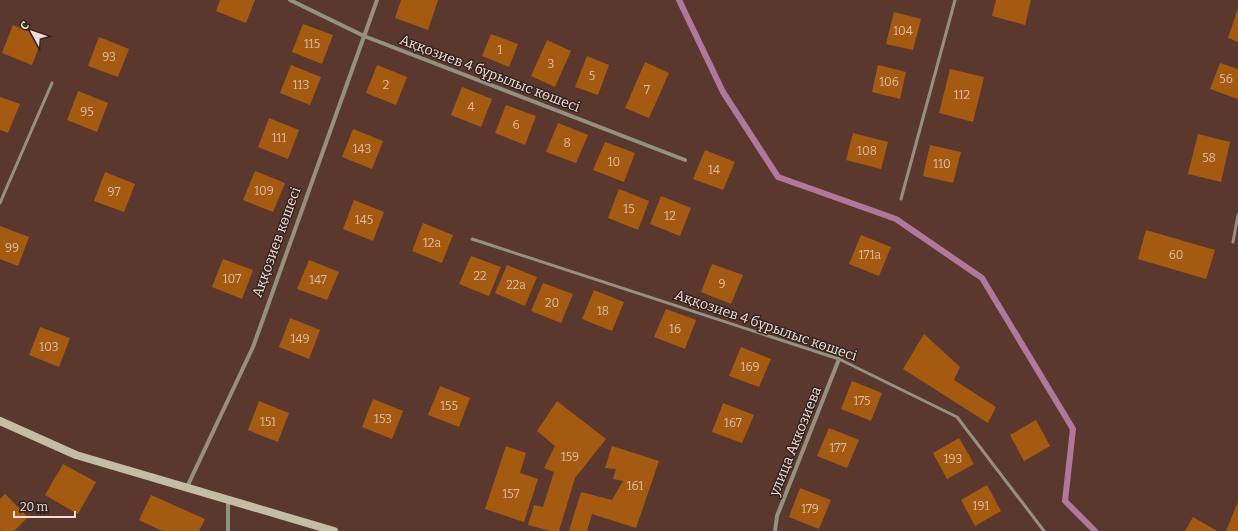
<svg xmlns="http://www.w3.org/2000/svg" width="1238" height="531" viewBox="0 0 1238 531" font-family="Bitter,serif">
<rect width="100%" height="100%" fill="#5a382e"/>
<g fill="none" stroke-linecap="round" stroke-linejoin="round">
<path stroke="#b2779d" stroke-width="6" d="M679 0 723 92 778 177 896 219 982 278 1073 429 1065 501 1095 531"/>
</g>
<g fill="#a55a12">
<path d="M220 0H255L246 23 216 11Z"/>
<path d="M401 0H438L428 30 395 18Z"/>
<path d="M996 0H1031L1025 25 992 16Z"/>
<path d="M1238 8V42L1228 38Z"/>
<path d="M894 12 921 19 913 50 886 44Z"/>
<path d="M303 24 333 35 322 64 292 52Z"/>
<path d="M13 25 43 37 32 65 2 53Z"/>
<path d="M491 34 518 44 509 67 482 56Z"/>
<path d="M99 37 129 49 118 77 88 66Z"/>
<path d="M547 40 571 51 555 87 531 76Z"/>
<path d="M587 56 609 65 598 95 575 87Z"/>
<path d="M645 62 669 73 649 118 625 108Z"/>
<path d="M1220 63 1238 69V99L1210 89Z"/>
<path d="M291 65 321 77 310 105 280 93Z"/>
<path d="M377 65 407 77 396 105 366 93Z"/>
<path d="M878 65 906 72 900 99 872 92Z"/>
<path d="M950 69 984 77 973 122 939 113Z"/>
<path d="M462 87 492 99 481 127 451 115Z"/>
<path d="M78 91 108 103 97 132 67 120Z"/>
<path d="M0 97 20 104 8 133 0 130Z"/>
<path d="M506 105 536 116 525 145 495 133Z"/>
<path d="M269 118 299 130 288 159 258 147Z"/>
<path d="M558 123 588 135 576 163 546 152Z"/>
<path d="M353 129 383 141 372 169 342 157Z"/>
<path d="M853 133 888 142 881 169 846 160Z"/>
<path d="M1198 134 1230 142 1221 182 1188 174Z"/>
<path d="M605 142 635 153 624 182 593 170Z"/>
<path d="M930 145 961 152 953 183 923 176Z"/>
<path d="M705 150 735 162 723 190 693 179Z"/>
<path d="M255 171 285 183 273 212 243 200Z"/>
<path d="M105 172 135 184 124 212 94 201Z"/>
<path d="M619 189 649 201 638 230 608 218Z"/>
<path d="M661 196 691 208 680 236 650 224Z"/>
<path d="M354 200 384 212 373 241 343 229Z"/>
<path d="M423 223 453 235 442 263 412 251Z"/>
<path d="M0 226 29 237 18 266 0 259Z"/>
<path d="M1146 230 1215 250 1206 279 1138 259Z"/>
<path d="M861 235 891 247 879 276 849 264Z"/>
<path d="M471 256 501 267 489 296 459 284Z"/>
<path d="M223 259 253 270 242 299 212 287Z"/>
<path d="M309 260 339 272 327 300 297 289Z"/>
<path d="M712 264 743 275 731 304 701 292Z"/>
<path d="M507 265 537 277 525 306 495 293Z"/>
<path d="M543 283 573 294 561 323 531 311Z"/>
<path d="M594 290 624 302 612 331 582 319Z"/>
<path d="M666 309 696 320 685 349 654 337Z"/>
<path d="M290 318 320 330 309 359 279 347Z"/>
<path d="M40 327 70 338 59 367 29 355Z"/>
<path d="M924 334 960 367 954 380 996 407 988 423 903 369Z"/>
<path d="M741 347 771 359 759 387 729 376Z"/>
<path d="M852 381 882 393 871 421 841 409Z"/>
<path d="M440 386 470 398 459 427 428 415Z"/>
<path d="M373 399 403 411 392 439 362 427Z"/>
<path d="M259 401 289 413 278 442 248 430Z"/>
<path d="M557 401 606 439 575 478 559 531H550L528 525 534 505 543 507 554 472 544 468 555 446 537 431Z"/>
<path d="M723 403 754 415 742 443 712 432Z"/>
<path d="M1036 420 1050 446 1024 461 1010 435Z"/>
<path d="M829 428 859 440 847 468 817 456Z"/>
<path d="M959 438 974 464 947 479 933 453Z"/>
<path d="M506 446 526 453 520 473 538 479 524 522 485 509Z"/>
<path d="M612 446 659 461 636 528 592 514 587 531H569L581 492 612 500 623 481 613 479 616 469 605 468Z"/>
<path d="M63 464 96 482 78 514 45 495Z"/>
<path d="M987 485 1001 511 975 526 961 500Z"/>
<path d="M800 488 831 500 819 529 789 517Z"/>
<path d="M5 494 28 517 14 531H1L0 530V499Z"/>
<path d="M151 495 205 519 199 531H162L139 520Z"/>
<path d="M1238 502V531H1226Z"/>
<path d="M1193 517 1217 531H1185Z"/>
</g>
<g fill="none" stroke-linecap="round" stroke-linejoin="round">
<g stroke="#949181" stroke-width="3">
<path d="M901 199 955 0"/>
<path d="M0 203 52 83"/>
<path d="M472 239 839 359 957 417 1044 531"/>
<path d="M1233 242 1238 215"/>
</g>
<g stroke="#949181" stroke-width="4">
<path d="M290 0 364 36 685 160"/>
<path d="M187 487 253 347 377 0"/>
<path d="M228 531V500"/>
<path d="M775 531 777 516 839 359"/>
</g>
<path stroke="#c3bda4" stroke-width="8" d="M0 421 76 455 334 531"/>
</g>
<g text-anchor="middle" stroke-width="3" stroke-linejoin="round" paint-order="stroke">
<g font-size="12" fill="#dfbca5">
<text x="903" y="35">104</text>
<text x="312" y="48">115</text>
<text x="500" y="54">1</text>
<text x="109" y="61">93</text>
<text x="551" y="68">3</text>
<text x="592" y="80">5</text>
<text x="1226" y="83">56</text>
<text x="889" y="86">106</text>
<text x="301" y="89">113</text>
<text x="386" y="89">2</text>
<text x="647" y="94">7</text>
<text x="962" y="99">112</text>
<text x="471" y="111">4</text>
<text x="87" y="116">95</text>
<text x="516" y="129">6</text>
<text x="279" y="142">111</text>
<text x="567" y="147">8</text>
<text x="362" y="153">143</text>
<text x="867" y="155">108</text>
<text x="1209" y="162">58</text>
<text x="614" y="166">10</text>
<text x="942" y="168">110</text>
<text x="714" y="174">14</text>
<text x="264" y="195">109</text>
<text x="114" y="196">97</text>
<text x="629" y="213">15</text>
<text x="670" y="220">12</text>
<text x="364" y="224">145</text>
<text x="432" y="247">12а</text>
<text x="12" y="252">99</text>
<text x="870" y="259">171а</text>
<text x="1176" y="259">60</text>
<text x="480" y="280">22</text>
<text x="232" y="283">107</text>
<text x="318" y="284">147</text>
<text x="722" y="288">9</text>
<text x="516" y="289">22а</text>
<text x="552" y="307">20</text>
<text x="603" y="315">18</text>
<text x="675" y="333">16</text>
<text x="300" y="343">149</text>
<text x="49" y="351">103</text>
<text x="750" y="371">169</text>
<text x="862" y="405">175</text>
<text x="449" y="410">155</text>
<text x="383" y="423">153</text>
<text x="268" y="426">151</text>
<text x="733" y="427">167</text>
<text x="838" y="452">177</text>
<text x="570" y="461">159</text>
<text x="953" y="463">193</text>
<text x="635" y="490">161</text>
<text x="511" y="498">157</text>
<text x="981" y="510">191</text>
<text x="810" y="513">179</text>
</g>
<g font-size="14" fill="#f2dcd6" stroke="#34241f">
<text transform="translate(490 73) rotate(21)" y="5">Аққозиев 4 бұрылыс көшесі</text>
<text transform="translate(276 242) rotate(-70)" y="5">Аққозиев көшесі</text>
<text transform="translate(766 325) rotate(19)" y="5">Аққозиев 4 бұрылыс көшесі</text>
<text transform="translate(795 441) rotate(-68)" y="5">улица Аккозиева</text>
</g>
</g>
<g transform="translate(32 32) rotate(310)" stroke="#34241f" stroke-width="3" paint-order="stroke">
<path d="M0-3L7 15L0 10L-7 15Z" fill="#f2dcd6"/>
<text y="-6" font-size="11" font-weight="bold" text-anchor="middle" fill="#f2dcd6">С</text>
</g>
<path d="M14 511v6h61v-6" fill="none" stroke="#f2dcd6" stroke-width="2"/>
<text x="20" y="511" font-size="12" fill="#f2dcd6" stroke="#34241f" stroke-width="3" paint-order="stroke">20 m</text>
</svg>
